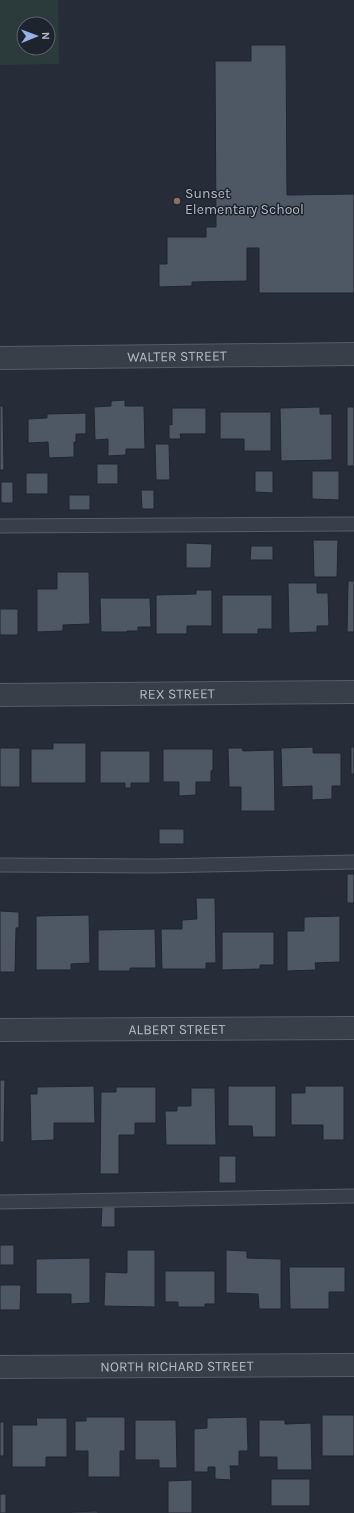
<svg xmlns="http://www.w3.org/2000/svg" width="354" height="1513" viewBox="0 0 354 1513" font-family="Karla,sans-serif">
<rect width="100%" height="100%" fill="#262d39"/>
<path fill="#2b3b3c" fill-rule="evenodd" d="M0 0H58L59 64 0 65ZM24 24H48V48H24Z"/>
<g fill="#4e5764" stroke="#202630">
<path d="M251 45H286L287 195 354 194V293H259V248H247V281L192 282V286L159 287V264H167V237H206V227H216L215 61H251Z"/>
<path d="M125 400V406H144L145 449H126V455L108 456V439L95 440 94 407 111 406V401Z"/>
<path d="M0 406H3L4 470H0Z"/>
<path d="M320 407V414H332V460L281 461 280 408Z"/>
<rect x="347" y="407" width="7" height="59"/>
<path d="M172 408H206V434H180L181 439H169V424L172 425Z"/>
<path d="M220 412H271V451H244V439H220Z"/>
<path d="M86 413V434H76V442H74V457L49 458 48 442 28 443V419L47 418V414Z"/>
<path d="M155 444H169L170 480H156Z"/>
<rect x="97" y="464" width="21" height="20"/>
<path d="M255 471H273V493L255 492Z"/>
<path d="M312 471H339V500L312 499Z"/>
<rect x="26" y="473" width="22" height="21"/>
<rect x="1" y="482" width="12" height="21"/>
<path d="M141 490H154V509H142Z"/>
<rect x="69" y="495" width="21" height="15"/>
<path d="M313 540H338L337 577H314Z"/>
<path d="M186 543 212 544 211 568H186Z"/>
<path d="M251 546H273V560H250Z"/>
<path d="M57 572H89L90 624 63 625V631L37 632V589H57Z"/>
<path d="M348 581H354V632H347Z"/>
<path d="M288 583H317V593H328L329 626H317V632L289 633Z"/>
<path d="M196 590H212V626H187V634H156V595L196 594Z"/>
<path d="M222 595H272V629H258V634H222Z"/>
<path d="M100 598H150L151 627H138V631H127V632H101Z"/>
<rect x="0" y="609" width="18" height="26"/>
<path d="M53 743H86V783H31V749H53Z"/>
<path d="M313 747V753H341V786H332V799L312 800V786L282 787 281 748Z"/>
<rect x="351" y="747" width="3" height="27"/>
<rect x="0" y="748" width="20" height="39"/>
<path d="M228 748H242L243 751 274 750 275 811H241V787H229Z"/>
<path d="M163 749H213V770L211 771V782H196V795L179 796V782H163Z"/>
<path d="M100 751H150V783H131V788H125V783H100Z"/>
<rect x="159" y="829" width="25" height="15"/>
<rect x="347" y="874" width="7" height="29"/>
<path d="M196 898H215L216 963H206V969H162L161 929H182V920L197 919Z"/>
<path d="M0 911 19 912V928H16L15 972H0Z"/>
<path d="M89 915 90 963 71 964V970H36V916Z"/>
<path d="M340 916V962L315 963 316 970 287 971V931H304V917Z"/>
<path d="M155 929 156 968H130V971H98V930Z"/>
<path d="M222 932H274V965H260V969L222 970Z"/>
<path d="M0 1080H5L4 1142H0Z"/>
<path d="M94 1086 95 1123H54V1140L31 1141 30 1094H37V1087Z"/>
<path d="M228 1086H276V1137H253L252 1126H228Z"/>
<path d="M305 1086H344V1140H323V1125H291V1093H305Z"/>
<path d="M116 1087H156V1123H135V1135H119V1174H100L101 1092H116Z"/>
<path d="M191 1088H215L216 1145H166L165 1111H177V1106H191Z"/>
<rect x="219" y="1156" width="17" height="27"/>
<path d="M102 1207H115V1227H101Z"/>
<rect x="0" y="1245" width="14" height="20"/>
<path d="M127 1250H155V1307L104 1306 105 1272 127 1273Z"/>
<path d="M226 1250 247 1251V1258L281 1259V1309H259L258 1294 226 1293Z"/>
<path d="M90 1258V1303L71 1304V1294H36V1259Z"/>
<path d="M289 1267H345V1292H329V1309H290Z"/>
<path d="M165 1271H215V1304H205V1307H178V1302H165Z"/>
<path d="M0 1285H21L20 1310H0Z"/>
<rect x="322" y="1415" width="32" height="41"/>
<path d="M86 1417H125V1451H120V1477H88V1451H75V1421H86Z"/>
<path d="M247 1417 248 1451H239V1466H230L231 1480 215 1479V1467H208V1472H194V1429L207 1428V1418Z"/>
<path d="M36 1418H67V1457H46V1467H12V1425H37Z"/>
<path d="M135 1420H176L177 1468H159V1460H135Z"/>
<path d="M259 1420H285V1424L311 1423 312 1470H277V1457H259Z"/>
<rect x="0" y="1422" width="4" height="34"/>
<rect x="271" y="1479" width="39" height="27"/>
<path d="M192 1480V1513H168V1481Z"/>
<rect x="0" y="1494" width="6" height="19"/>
<path d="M98 1511V1513H71V1512Z"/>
</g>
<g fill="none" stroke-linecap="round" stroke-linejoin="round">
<g stroke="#575d67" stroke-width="15">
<g id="lane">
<path d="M0 526 354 524"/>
<path d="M0 865 154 866 354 862"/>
<path d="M0 1202 354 1196"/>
</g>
</g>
<g stroke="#575d67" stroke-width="24">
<g id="street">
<path id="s1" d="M0 358 354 354"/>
<path id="s2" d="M0 695 354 692"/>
<path id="s3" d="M0 1030 354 1028"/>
<path id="s4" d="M0 1367 354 1365"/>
</g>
</g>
<use href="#lane" stroke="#393f49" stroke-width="13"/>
<use href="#street" stroke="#393f49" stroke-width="22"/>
</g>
<circle fill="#8d6e63" stroke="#1e242e" stroke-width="1.5" cx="177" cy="201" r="4"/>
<g text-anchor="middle" stroke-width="3" stroke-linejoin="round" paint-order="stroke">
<g font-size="14" fill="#b4bac5" stroke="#1e242e" text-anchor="start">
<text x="185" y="198">Sunset<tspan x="185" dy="16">Elementary School</tspan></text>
</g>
<g font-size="14" fill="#b4bac5" stroke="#1e242e">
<text dy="5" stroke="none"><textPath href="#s1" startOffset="177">WALTER STREET</textPath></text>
<text dy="5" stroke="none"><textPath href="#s2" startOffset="177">REX STREET</textPath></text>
<text dy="5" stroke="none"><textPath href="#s3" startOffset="177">ALBERT STREET</textPath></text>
<text dy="5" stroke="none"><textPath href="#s4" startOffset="177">NORTH RICHARD STREET</textPath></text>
</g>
</g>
<g transform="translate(36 36) rotate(89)"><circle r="19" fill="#1e242e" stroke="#5a606a"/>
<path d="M0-3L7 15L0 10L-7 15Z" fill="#94b3ea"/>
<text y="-6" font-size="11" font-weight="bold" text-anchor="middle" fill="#b4bac5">N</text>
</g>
</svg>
